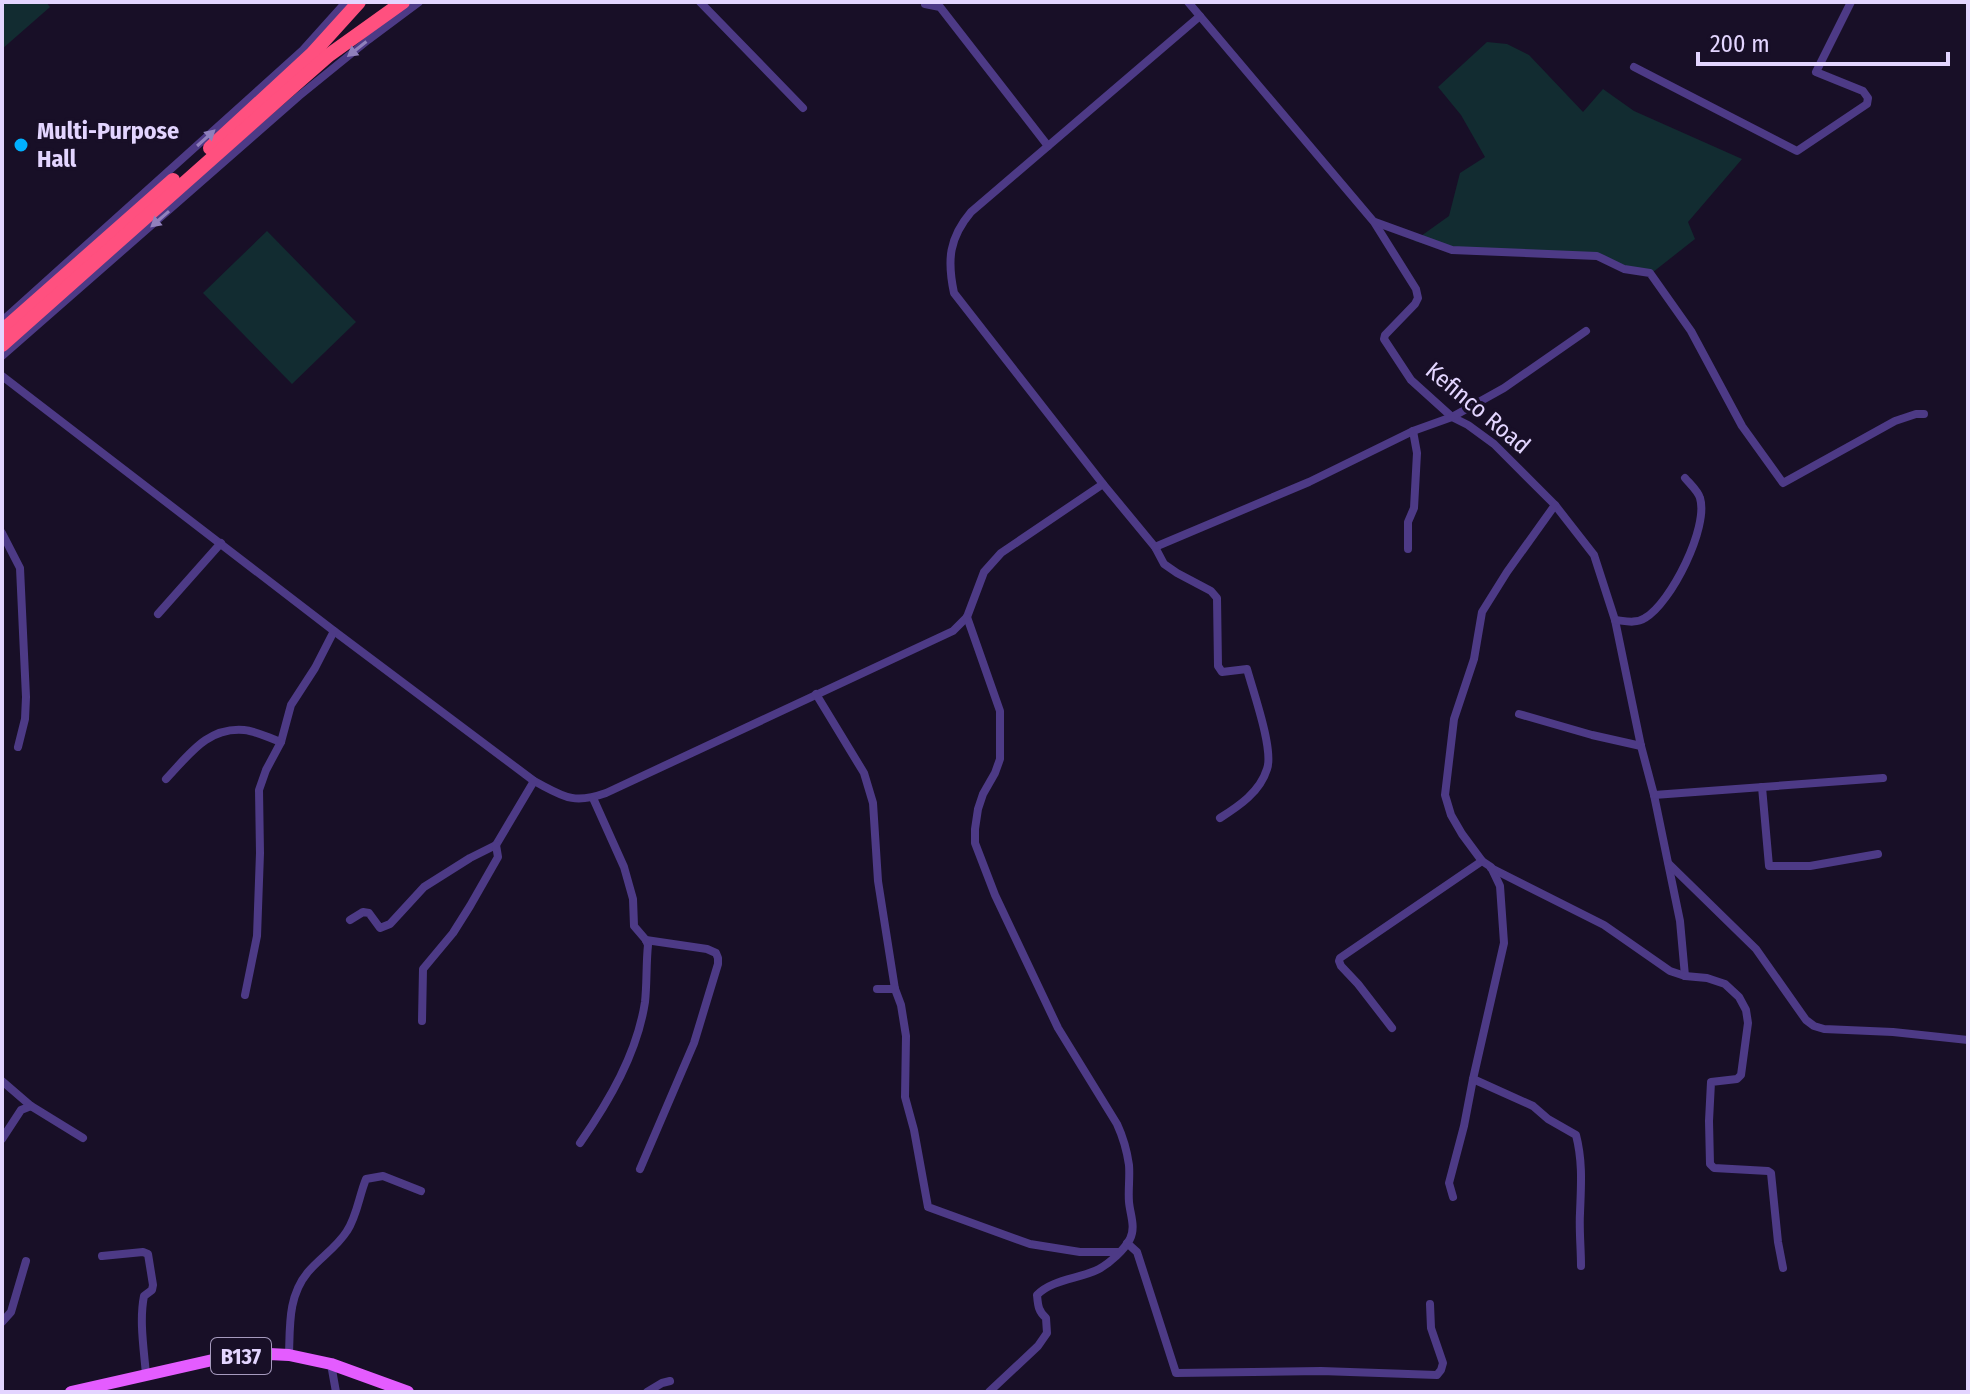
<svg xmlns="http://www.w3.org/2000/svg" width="1970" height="1394" viewBox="0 0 1970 1394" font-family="'Fira Sans Condensed',sans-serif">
<rect width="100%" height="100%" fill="#180f27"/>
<g fill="#122c31">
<path d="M2 2H46L50 7 2 49Z"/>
<path d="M1487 42 1507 44 1529 55 1583 112 1603 89 1634 111 1742 159 1688 222 1695 239 1648 276 1596 259 1454 252 1414 241 1449 216 1460 173 1485 157 1461 115 1438 87Z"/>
<path d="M267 231 356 322 292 384 203 293Z"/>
</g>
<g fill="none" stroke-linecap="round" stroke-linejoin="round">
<g stroke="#4d3a86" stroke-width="8">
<path d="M700 2 803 108"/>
<path d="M1188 2 1374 222 1416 289 1418 298 1415 304 1385 335 1384 339 1411 380 1452 417 1468 425 1494 444 1555 505 1594 555 1615 620 1641 746 1654 795 1680 921 1685 976"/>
<path d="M925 4 940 7 1048 146"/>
<path d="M1200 16 971 212C949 238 947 260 954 293L1103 484 1155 547 1164 564 1177 573 1211 591 1217 598 1218 666 1222 672 1247 669C1253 691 1274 750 1267 769 1260 792 1239 806 1220 818"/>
<path d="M1634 67 1797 151 1867 104 1868 98 1863 91 1816 72 1851 2"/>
<path d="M1375 222 1452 250 1597 256 1624 269 1650 273 1691 331 1742 426 1783 483 1895 421 1916 414H1924"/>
<path d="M2 321 303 50 346 2"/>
<path d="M2 356 299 96 368 40 419 2"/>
<path d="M2 376 334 631 534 781C563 796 572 805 606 793L953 631 967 617 984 572 1001 553 1103 484"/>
<path d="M2 533 20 568 26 697 25 719 18 747"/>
<path d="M1155 547 1309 482 1413 431 1452 417 1504 388 1586 331"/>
<path d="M1408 549V522L1414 508 1417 453 1413 431"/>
<path d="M158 614 221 543"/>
<path d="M967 617 1000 711V759L995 773 983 794 978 809 975 829V843L995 895 1058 1028 1117 1124C1123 1137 1127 1151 1129 1165 1130 1178 1128 1190 1129 1202 1130 1214 1136 1227 1130 1239 1124 1250 1110 1263 1099 1269 1080 1279 1052 1279 1037 1295 1038 1305 1038 1311 1046 1318L1047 1333 1038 1346 989 1392"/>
<path d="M1615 620C1625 621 1636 624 1645 618 1671 603 1709 527 1700 498 1698 491 1690 484 1685 478"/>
<path d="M816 694 864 773 873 803 878 881 895 989 901 1005 906 1036 905 1097 914 1130 928 1207 1030 1244 1080 1252H1119"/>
<path d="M1519 714 1592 735 1641 746"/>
<path d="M166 779C189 755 207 727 244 730 256 731 269 738 281 742L291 705 315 668 334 631"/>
<path d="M1762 787 1769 866H1810L1878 854"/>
<path d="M1654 795 1883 778"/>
<path d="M1669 864 1756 949 1806 1020 1814 1026 1824 1029 1893 1032 1968 1040"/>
<path d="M1491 868 1604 925 1670 971 1685 976 1707 978 1725 984 1739 997 1746 1010 1748 1023 1741 1075 1737 1079 1711 1082 1709 1121 1710 1164 1714 1168 1768 1171 1771 1173 1778 1242 1783 1268"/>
<path d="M350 920 363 912 369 913 380 928 390 924 424 887 470 858 496 845 534 781"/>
<path d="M877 989H895"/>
<path d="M245 995 257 936 260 853 259 790 266 770 281 742"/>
<path d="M422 1021 423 969 453 933 470 906 498 857 496 845"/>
<path d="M1392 1028 1358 984 1341 966 1339 961 1340 958 1482 861"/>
<path d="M1473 1079 1533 1106 1548 1119 1576 1135C1583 1162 1581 1186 1580 1213 1579 1230 1581 1248 1581 1266"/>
<path d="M2 1081 31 1106"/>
<path d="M2 1139 21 1110 31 1106 83 1138"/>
<path d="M580 1143C609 1101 637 1054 645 1002 647 984 646 964 648 945L646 940 634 926 633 899 624 867 593 798"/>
<path d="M640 1169 694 1043 718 964V958L716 953 707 949 646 940"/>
<path d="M1453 1197 1449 1183 1464 1126 1473 1079 1504 943 1500 886 1491 867 1482 861 1462 834 1451 815 1445 795 1454 719 1474 659 1482 612 1507 572 1555 505"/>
<path d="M1127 1243 1137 1252 1176 1373 1321 1371 1437 1375 1441 1370 1443 1363 1431 1328 1430 1304"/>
<path d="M102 1256 143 1252 148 1254 153 1285 152 1290 144 1296C139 1321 144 1349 146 1375"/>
<path d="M2 1322 11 1312 26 1261"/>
<path d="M289 1355C290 1325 288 1296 308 1272 320 1258 337 1247 347 1231 357 1216 359 1196 366 1179L383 1176 421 1191"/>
<path d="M331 1364 336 1392"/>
<path d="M647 1392 662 1383 670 1381"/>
</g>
<path stroke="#e45cff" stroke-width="12" d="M71 1392 217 1359 269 1354 289 1355 331 1364 408 1392"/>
<g stroke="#ff507f" stroke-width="14">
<path d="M210 148 312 54 359 2"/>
<path d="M2 331 173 180"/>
<path d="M2 345 289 90 329 55 403 2"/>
</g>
</g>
<defs><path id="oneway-solid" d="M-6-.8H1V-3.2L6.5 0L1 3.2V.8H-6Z" transform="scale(2)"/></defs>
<g fill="#9080bc">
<use href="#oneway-solid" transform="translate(357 49) rotate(142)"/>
<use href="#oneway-solid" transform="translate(206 138) rotate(-42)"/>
<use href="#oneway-solid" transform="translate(160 219) rotate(139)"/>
</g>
<circle fill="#01b0ff" stroke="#180f27" stroke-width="3" cx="21" cy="145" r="8"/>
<g text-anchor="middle" stroke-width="7" stroke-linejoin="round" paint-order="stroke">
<rect fill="#180f27" stroke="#a69abe" stroke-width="2" x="211" y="1338" width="60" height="36" rx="6"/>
<g font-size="22" font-weight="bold" fill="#e3d5ff">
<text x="241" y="1364">B137</text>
</g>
<g font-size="24" font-weight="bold" fill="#e3d5ff" stroke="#180f27" text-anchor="start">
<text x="37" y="139">Multi-Purpose<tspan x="37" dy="28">Hall</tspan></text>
</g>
<g font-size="24" fill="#e3d5ff" stroke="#180f27">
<text transform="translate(1478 408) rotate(40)" y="8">Kefinco Road</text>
</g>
</g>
<rect width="1970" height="1394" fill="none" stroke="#e3d5ff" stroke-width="8"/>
<path d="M1698 52v12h250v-12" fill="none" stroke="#e3d5ff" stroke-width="4"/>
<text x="1710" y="52" font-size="24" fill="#e3d5ff" stroke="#180f27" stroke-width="6" paint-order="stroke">200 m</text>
</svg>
